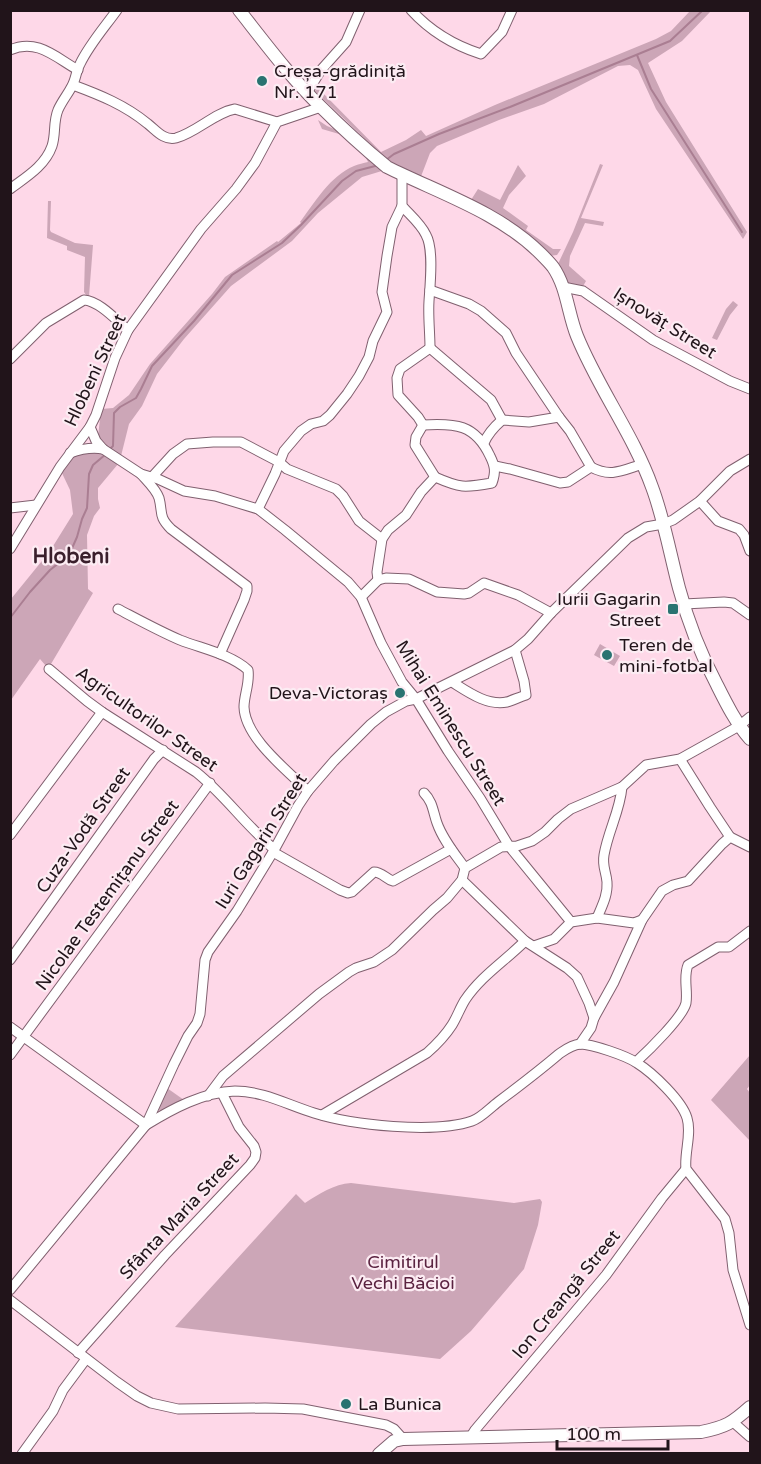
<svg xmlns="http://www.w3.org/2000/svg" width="761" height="1464" viewBox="0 0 761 1464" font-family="'Varela Round',sans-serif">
<rect width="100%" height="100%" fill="#fed8e8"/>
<g fill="#cca6b7">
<path d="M690 11H711L682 41 648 63 666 102 747 232 743 239 656 109 638 70 630 65 618 66 544 104 499 120 437 146 430 153 420 179 391 164 315 91 318 86 320 90 381 152 406 140 421 130 426 136 495 105 656 39 671 31Z"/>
<path d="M318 120 327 126 346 134 385 170 362 177 318 213 292 241 231 286 184 339 157 374 142 406 129 424 121 456 102 443 98 437 101 409 113 408 129 395 150 364 212 294 225 277 277 241 278 242 301 223 300 222C315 202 330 176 354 166 358 164 364 163 368 162L364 154 339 134 322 129Z"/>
<path d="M600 164 603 165 581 218 604 222 603 226 585 223 570 256 569 266 586 281 582 288 564 281 558 264 573 232Z"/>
<path d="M518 165 526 176 509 195 503 208 528 226 526 230 553 249H561L557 255 549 256 471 200 478 189 500 200Z"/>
<path d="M48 201H51L50 230 51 232 75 243 93 245 89 296 86 295 84 292 85 257 67 250V246L47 238Z"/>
<path d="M733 301 738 305 730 315 717 340 712 338 726 309Z"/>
<path d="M87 452 99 453 118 464 98 488V499L100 508 94 516 87 535 88 589 93 593 51 664 46 666 40 659 11 700V599L50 551 73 514 70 490 61 471 73 456Z"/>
<path d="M600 644 620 656 614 666 594 655Z"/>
<path d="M750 1055V1085L747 1089 750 1093V1141L711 1100Z"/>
<path d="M167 1088 184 1100 160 1111 157 1108Z"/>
<path d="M351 1183 514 1203 540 1199 542 1202 538 1225 524 1269 471 1331 440 1359 175 1327 296 1194 305 1203C319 1194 334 1184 351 1183Z"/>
</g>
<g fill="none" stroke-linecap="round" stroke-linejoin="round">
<g stroke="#aa7e92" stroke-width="2">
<path d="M637 55 651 89 742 232"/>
<path d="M386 160 394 154 439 134 510 107 670 41 703 10"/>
<path d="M109 450 113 446 114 413 120 407 136 398 141 389 152 366 194 321 232 275 282 243 301 225 342 181 356 171 379 165"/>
<path d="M10 618 30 592 50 570 69 555 77 537 82 519 87 508 89 474 93 465 106 454"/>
</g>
<g stroke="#80606f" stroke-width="11">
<g id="minor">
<path d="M411 10C431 32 453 45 481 54L502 32 512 10"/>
<path d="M10 50C37 38 55 57 78 70"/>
<path d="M73 85C100 95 125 105 148 124 156 130 164 141 176 138 197 132 214 113 235 109L277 122"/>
<path d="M307 93 321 70 346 42 360 10"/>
<path d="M402 174V206C410 215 421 224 426 235 434 249 430 285 429 301 428 316 430 333 430 348"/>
<path d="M10 189C26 177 45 166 52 146 56 134 53 122 58 110 62 101 68 94 72 86 76 79 76 71 80 64 89 45 104 28 117 10"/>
<path d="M563 287 583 291 653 340 730 381 750 389"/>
<path d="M430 290 469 304 481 311 506 333 516 353 559 417 570 431 591 467"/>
<path d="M430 348 491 400 502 420"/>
<path d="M10 359 46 323 84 300C99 301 116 320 128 330"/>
<path d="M423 425C455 423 475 424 490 456 495 466 496 472 492 483 464 488 460 488 435 477"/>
<path d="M423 425 418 417 398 395 397 378 400 369 430 348"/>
<path d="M423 425 416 437 415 445 435 477"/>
<path d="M90 427 96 441 103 449 141 474 158 479 184 491 215 496 258 509 285 530 348 582 361 597 381 643 402 682 416 699 448 751 480 798 509 846 571 922"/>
<path d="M484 443C488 433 494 427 502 420L529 422 559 417"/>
<path d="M70 453C81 449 91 447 103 449"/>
<path d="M495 466 510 469 560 483 568 482 591 467C611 478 623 470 643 464"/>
<path d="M141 474C147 481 156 489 159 498 163 513 158 516 171 529L247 586V591L244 600 220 654"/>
<path d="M152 477 173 454 187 444 213 442H241L279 462 287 469 336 489 343 496 359 521 382 539"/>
<path d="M700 501 718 521 739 529 744 535 750 551"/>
<path d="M10 508 36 505"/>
<path d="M258 509 275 474 284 451 301 431 311 424 323 421 330 415 347 394 359 376 369 357 373 341 387 312 382 292 387 256 392 227 402 206"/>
<path d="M10 549 60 467 90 427 96 415 115 358 128 330 201 229 236 189 255 163 277 122 321 107"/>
<path d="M378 580 386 578 409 579 437 592 464 594 469 593 484 583 518 595 551 613"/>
<path d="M378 580 377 572 382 539 388 530 406 515 421 492 435 477"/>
<path d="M361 597 378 580"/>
<path d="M684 604 724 602 733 603 750 615"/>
<path d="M118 609C139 620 159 631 180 640 203 649 230 654 248 670 250 683 244 695 244 707 245 738 287 770 308 791"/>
<path d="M49 669 87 701 102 712 196 772C225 795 246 826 274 849"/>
<path d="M452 682C468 692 487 706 507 702 513 700 520 697 526 695L524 681 515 650"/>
<path d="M680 759 710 807 730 837"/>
<path d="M424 793C433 802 433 812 437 823 443 840 455 854 465 868"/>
<path d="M10 835 102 712"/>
<path d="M273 852 340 890 348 893 352 892 374 872C382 872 386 879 393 881L451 849"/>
<path d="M462 880 525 941 567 968 577 977 589 1003 594 1018 591 1028 580 1044"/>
<path d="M597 918C602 906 608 895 607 882 606 871 602 866 604 855 608 831 620 811 622 787"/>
<path d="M534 946 554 939 571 922 597 918 634 923 642 920 662 891 673 885 688 881 722 844 730 837 750 847"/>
<path d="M10 960 154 759 163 750"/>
<path d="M594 1018 614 982 642 920"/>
<path d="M10 1027 146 1125C172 1109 203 1092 235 1091 263 1091 288 1105 314 1113 352 1125 434 1134 472 1121 481 1118 490 1108 498 1102 518 1087 539 1071 559 1054 565 1050 571 1045 580 1044 592 1044 627 1056 637 1063 653 1073 682 1101 687 1118 692 1134 684 1153 686 1169L725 1219 729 1233 733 1270 750 1325"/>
<path d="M10 1055 210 783"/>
<path d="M636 1062C648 1051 683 1017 686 1003 688 990 683 977 688 965L718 947H729L750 931"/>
<path d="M208 1096 223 1076 319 994 349 972 356 968 374 962 392 950 433 910 447 898 462 880 465 868 501 847 517 846 532 841 545 832 558 819 571 809 622 787 646 765 680 759 739 726 750 717"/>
<path d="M322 1115 427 1053C436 1045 445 1036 452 1025 457 1017 460 1008 465 1000 481 976 505 961 525 941"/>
<path d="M10 1290 146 1125 174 1064 188 1036 197 1023 200 1014 205 960 208 952 237 911 273 852 298 806 308 791 334 761 371 724 386 712 406 701 416 699 515 650 528 639 551 613 628 538 646 527 663 524 673 520 700 501 730 471 750 459"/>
<path d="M10 1300 117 1382 137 1396 151 1403 178 1409 265 1408 303 1409 386 1425 394 1429 403 1439"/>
<path d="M78 1353 165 1255 250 1165 255 1158 256 1152 254 1146 239 1127 222 1093"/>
<path d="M733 1422 750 1437"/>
<path d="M470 1438 475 1430 606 1275 662 1198 686 1169"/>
<path d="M22 1454 53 1411 63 1390 86 1359"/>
</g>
</g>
<g stroke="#80606f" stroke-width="14">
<g id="major">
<path d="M239 10C265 43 291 78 321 107 342 128 364 148 387 167 439 193 499 212 541 254 545 258 550 263 553 267 567 287 568 314 577 336 598 388 633 434 652 487 664 519 670 554 679 588 688 622 700 653 717 685 727 705 736 723 750 739"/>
<path d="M379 1454 394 1441 403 1439 701 1432C726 1427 732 1423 750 1407"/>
</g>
</g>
<use href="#minor" stroke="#fff" stroke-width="9"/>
<use href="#major" stroke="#fff" stroke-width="12"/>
</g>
<g fill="#297371" stroke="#fcecf3" stroke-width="2">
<circle cx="262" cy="81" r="6"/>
<rect x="667" y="603" width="12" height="12" rx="3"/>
<circle cx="607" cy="655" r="6"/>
<circle cx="400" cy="693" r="6"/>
<circle cx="346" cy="1404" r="6"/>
</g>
<g text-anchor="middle" stroke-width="4.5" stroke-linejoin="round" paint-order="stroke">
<g font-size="18" fill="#21141a" stroke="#fcecf3" text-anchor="start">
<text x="274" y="77">Creșa-grădiniță<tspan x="274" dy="21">Nr. 171</tspan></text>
<text x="661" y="605" text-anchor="end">Iurii Gagarin<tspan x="661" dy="21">Street</tspan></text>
<text x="619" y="651">Teren de<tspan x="619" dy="21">mini-fotbal</tspan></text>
<text x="388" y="699" text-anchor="end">Deva-Victoraș</text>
<text x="358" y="1410">La Bunica</text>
</g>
<g font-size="18" fill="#21141a" stroke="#fcecf3">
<text transform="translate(665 323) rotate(32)" y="6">Ișnovăț Street</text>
<text transform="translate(95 370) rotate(-65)" y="6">Hlobeni Street</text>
<text transform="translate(147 719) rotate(35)" y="6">Agricultorilor Street</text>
<text transform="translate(451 723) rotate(58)" y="6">Mihai Eminescu Street</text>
<text transform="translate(83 830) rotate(-55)" y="6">Cuza-Vodă Street</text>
<text transform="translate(261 841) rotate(-58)" y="6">Iuri Gagarin Street</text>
<text transform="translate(107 895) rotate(-54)" y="6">Nicolae Testemițanu Street</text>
<text transform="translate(179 1216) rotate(-47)" y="6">Sfânta Maria Street</text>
<text transform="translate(566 1294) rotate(-51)" y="6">Ion Creangă Street</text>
</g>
<g font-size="18" fill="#5a2240" stroke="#fcecf3">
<text x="403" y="1268">Cimitirul<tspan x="403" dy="21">Vechi Băcioi</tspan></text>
</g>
<g font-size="21" font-weight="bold" fill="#3a1f2c" stroke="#fcecf3">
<text x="71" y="563">Hlobeni</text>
</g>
</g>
<rect width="761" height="1464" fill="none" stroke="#21141a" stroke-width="24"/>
<path d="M557 1440v9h111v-9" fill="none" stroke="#21141a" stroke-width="3"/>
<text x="566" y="1440" font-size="18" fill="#21141a" stroke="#fcecf3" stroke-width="4.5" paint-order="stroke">100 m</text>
</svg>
